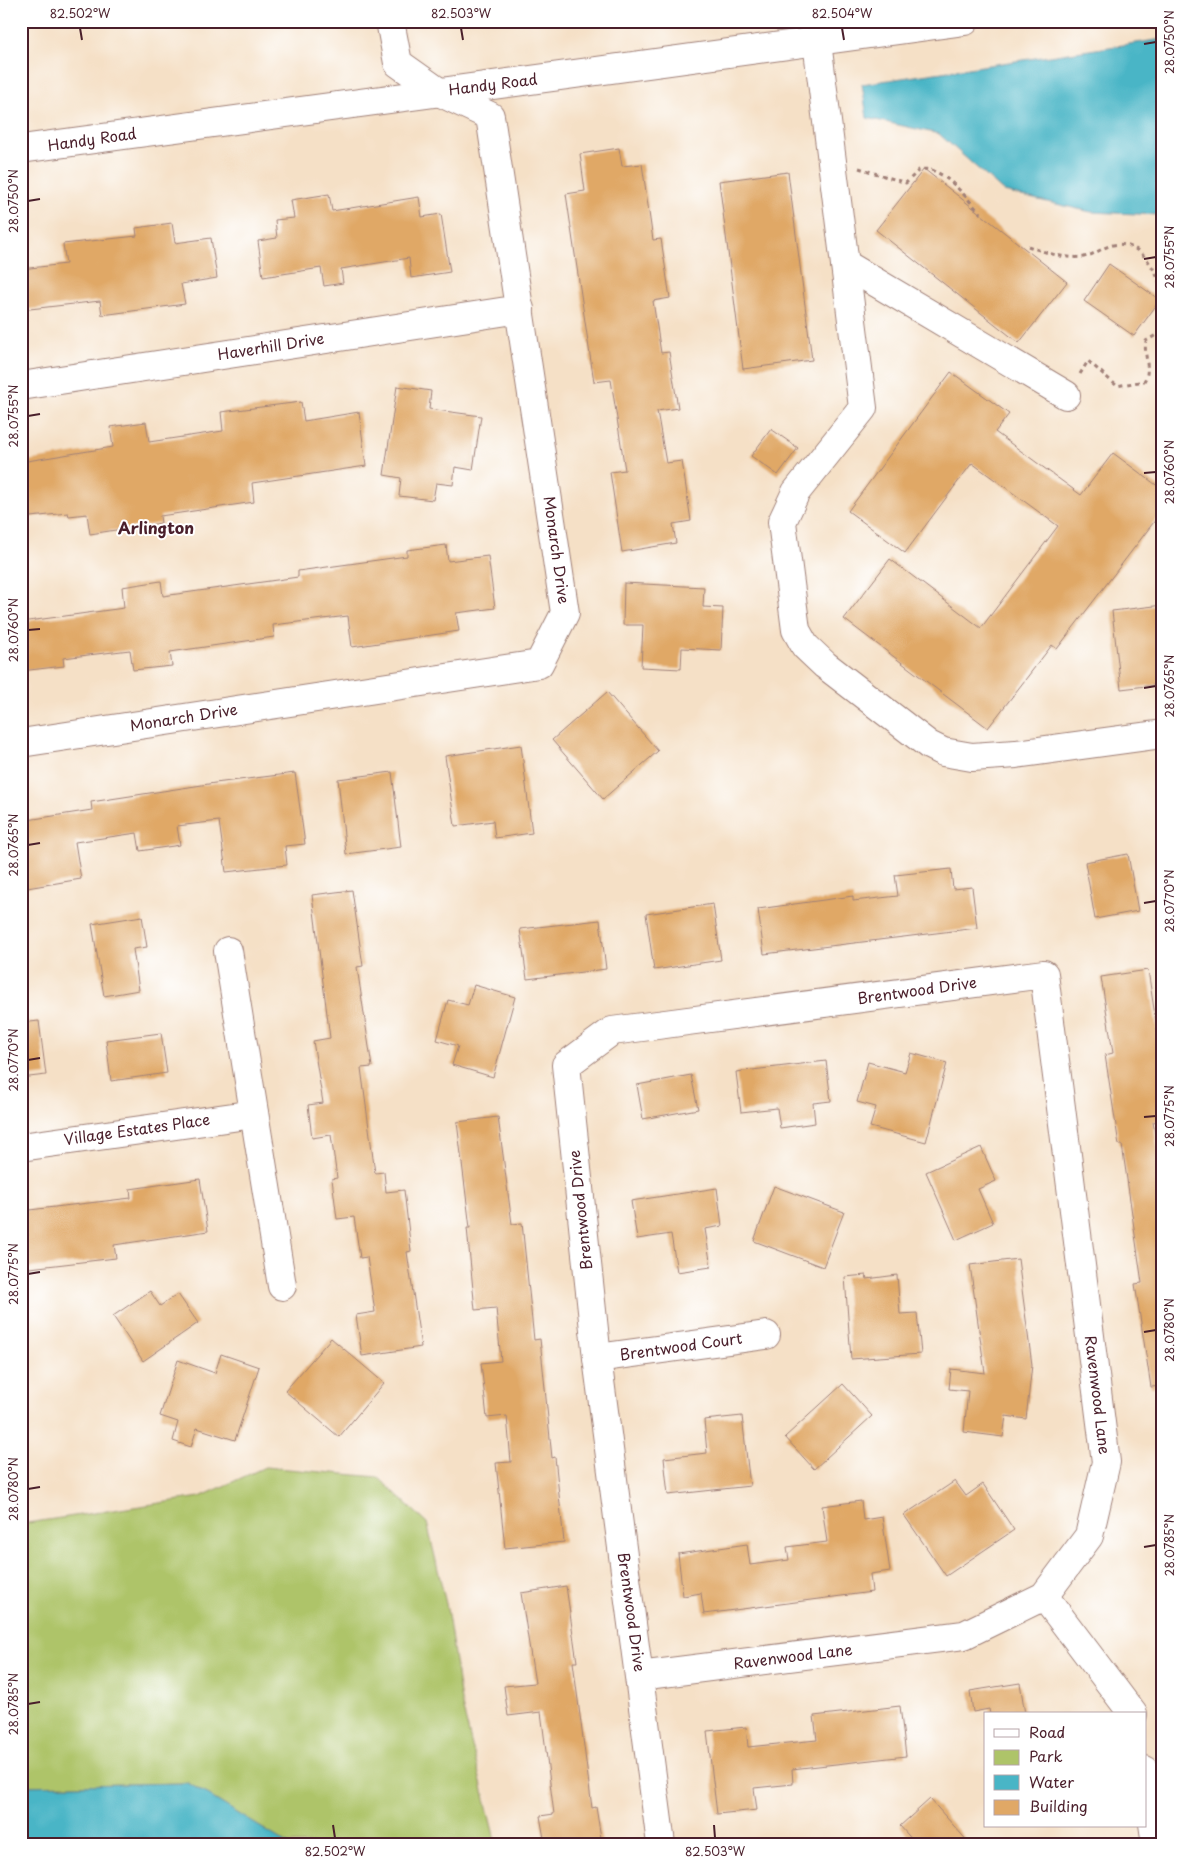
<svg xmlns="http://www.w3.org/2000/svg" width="1184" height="1865" viewBox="0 0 1184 1865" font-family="'Playpen Sans',sans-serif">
<rect width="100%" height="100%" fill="#fff"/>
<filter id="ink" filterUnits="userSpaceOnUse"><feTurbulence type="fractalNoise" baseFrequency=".02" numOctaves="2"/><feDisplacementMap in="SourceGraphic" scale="10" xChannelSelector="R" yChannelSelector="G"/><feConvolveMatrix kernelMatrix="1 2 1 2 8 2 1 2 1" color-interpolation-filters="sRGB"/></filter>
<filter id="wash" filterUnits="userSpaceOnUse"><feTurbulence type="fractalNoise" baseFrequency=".0096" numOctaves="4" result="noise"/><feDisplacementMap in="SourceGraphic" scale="20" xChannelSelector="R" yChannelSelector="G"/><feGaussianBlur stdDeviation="1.12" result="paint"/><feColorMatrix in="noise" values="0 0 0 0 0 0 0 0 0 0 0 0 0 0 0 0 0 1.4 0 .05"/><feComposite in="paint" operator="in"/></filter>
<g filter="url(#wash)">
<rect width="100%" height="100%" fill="#f5e0c6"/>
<path fill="#aec469" stroke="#7c724a" d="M265 1467 378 1477 427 1523 447 1608 461 1701 496 1844H288L188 1783 21 1786V1524L200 1497Z"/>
<g fill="#49b5c6" stroke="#4a6a78">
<path d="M1163 39V218L1161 215 1091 212 1004 192 939 134 867 118 862 84Z"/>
<path d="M188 1783 288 1844H21V1786Z"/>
</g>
<g id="blocks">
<g fill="#e0a866">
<path d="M619 148 622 166 642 164 653 240 661 239 670 298 653 301 661 353 669 352 678 408 657 411 666 463 682 461 691 521 673 524 676 543 622 552 610 472 625 470 611 380 594 382 566 194 585 191 580 154Z"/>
<path d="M924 169 1067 282 1019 343 876 230Z"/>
<path d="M788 172 812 360 743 369 719 181Z"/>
<path d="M329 194 332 211 419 197 422 217 441 214 450 272 411 278 409 258 341 269 343 283 324 286 321 268 263 277 258 241 277 238 275 220 294 218 291 200Z"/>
<path d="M172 223 175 243 211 238 217 278 181 284 185 304 102 315 100 301 21 310V269L66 264 63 244 137 236 136 228Z"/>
<path d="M1109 264 1160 300 1134 336 1084 301Z"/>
<path d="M951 372 1009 414 995 432 1081 495 1113 453 1163 490V510L1057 649 1052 645 988 728 844 619 890 559 981 628 1058 526 972 463 905 553 848 511Z"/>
<path d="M397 386 431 391 429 409 481 416 473 470 455 467 453 485 436 483 433 500 399 496 401 478 384 475Z"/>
<path d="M301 402 304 421 359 412 366 466 252 483 254 502 160 516 161 523 90 534 87 514 69 516 68 513 21 518V462L113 447 110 427 146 422 149 442 223 431 221 412Z"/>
<path d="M771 429 798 448 778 475 751 456Z"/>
<path d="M446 545 448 561 488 556 495 608 456 613 459 631 352 647 348 616 273 625 274 637 170 652 172 666 133 670 130 650 63 658 64 666 21 671V622L124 608 122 587 161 581 163 596 298 577V571L407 556V550Z"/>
<path d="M624 583 704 587 703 607 723 608 721 650 682 648 681 669 641 667 643 625H623Z"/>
<path d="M1163 605V684L1121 689 1112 611Z"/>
<path d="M607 692 658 751 603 799 552 740Z"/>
<path d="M521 745 532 833 495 838 493 821 455 826 445 756Z"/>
<path d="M392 772 401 847 346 854 338 779Z"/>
<path d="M295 773 305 844 285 846 287 865 226 872 219 821 177 826 180 845 140 851 137 833 75 842 81 879 21 889V821L92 810 91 802 215 783Z"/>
<path d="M1128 854 1138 911 1095 919 1085 862Z"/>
<path d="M951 869 953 889 972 887 977 928 764 954 758 909 853 896V901L898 896 895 875Z"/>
<path d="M352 890 363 966 357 967 372 1067 361 1068 375 1173 384 1172 386 1192 404 1190 411 1251 407 1252 421 1347 362 1356 356 1315 375 1312 367 1257 360 1258 354 1217 337 1219 332 1179 337 1178 331 1135 312 1138 308 1105 323 1103 313 1041 330 1038 312 895Z"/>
<path d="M713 904 721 960 654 970 646 914Z"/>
<path d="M142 916 147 947 133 949 139 990 104 996 92 924Z"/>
<path d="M600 920 606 969 527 979 520 929Z"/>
<path d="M1148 970 1163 1068V1120L1153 1122 1161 1166H1163V1386L1151 1387 1135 1284 1142 1283 1122 1145H1119L1105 1055 1113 1053 1101 977Z"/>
<path d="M474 985 515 997 493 1077 452 1065 458 1046 437 1040 448 1000 468 1005Z"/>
<path d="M39 1021 46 1075 21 1078V1023Z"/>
<path d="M161 1033 167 1073 111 1081 106 1040Z"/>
<path d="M911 1053 947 1063 926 1142 870 1127 876 1107 857 1102 868 1062 905 1072Z"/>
<path d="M826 1061 831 1101 813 1103 815 1123 780 1128 777 1108 741 1112 736 1072Z"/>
<path d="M691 1075 698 1109 643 1119 637 1085Z"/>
<path d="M498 1117 512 1224 522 1223 534 1340 540 1339 552 1458 555 1457 564 1542 505 1548 496 1463 511 1462 507 1416 487 1418 481 1363 501 1361 496 1308 475 1310 467 1228H470L457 1122Z"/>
<path d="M981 1147 996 1181 978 1189 993 1223 956 1240 926 1172Z"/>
<path d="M200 1179 208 1231 114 1245 116 1258 21 1269V1211L131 1198 130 1189Z"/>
<path d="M774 1186 844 1212 823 1267 754 1241Z"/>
<path d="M717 1188 722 1226 705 1229 711 1267 677 1272 671 1234 637 1239 631 1201Z"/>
<path d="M1018 1259 1032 1365 1026 1419 1006 1416 1003 1437 964 1432 968 1391 949 1389 951 1369 985 1373 970 1265Z"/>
<path d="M866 1275 867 1279 897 1275 900 1314 917 1313 921 1354 851 1359 845 1277Z"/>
<path d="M150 1291 160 1306 178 1294 198 1323 143 1361 113 1316Z"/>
<path d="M331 1338 384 1383 339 1437 285 1391Z"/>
<path d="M221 1354 259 1367 235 1440 197 1428 191 1447 173 1441 178 1422 160 1416 178 1360 215 1373Z"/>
<path d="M843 1384 872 1416 814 1469 785 1437Z"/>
<path d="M742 1416 750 1486 668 1495 664 1458 707 1453 704 1420Z"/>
<path d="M955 1481 966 1496 983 1484 1014 1530 946 1576 904 1515Z"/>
<path d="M861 1501 863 1520 882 1517 890 1571 870 1574 872 1592 704 1614 701 1593 683 1596 678 1554 747 1544 750 1565 789 1560 787 1547 827 1542 822 1506Z"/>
<path d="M566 1586 577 1662H573L592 1808 596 1807 602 1844H545L540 1816 554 1814 541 1712 508 1716 504 1686 535 1683 521 1593Z"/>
<path d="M1020 1683 1025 1714H990L989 1709 973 1712 970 1691Z"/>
<path d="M900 1706 906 1756 792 1769 793 1784 754 1788 757 1810 717 1814 707 1731 746 1727 748 1747 817 1740 814 1716Z"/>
<path d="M930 1799 970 1844H916L900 1826Z"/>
</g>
</g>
</g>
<g filter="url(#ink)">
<use href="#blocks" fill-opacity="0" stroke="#a08078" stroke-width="1"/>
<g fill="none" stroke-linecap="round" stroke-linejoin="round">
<g stroke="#a08078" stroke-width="30">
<g id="minor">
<path d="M817 42 863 408 796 492 782 522 796 630 805 646 825 665 929 745 943 752 972 757 1016 754 1163 734"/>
<path d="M21 149 965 21"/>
<path d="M845 264 1066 395"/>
<path d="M21 386 520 309"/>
<path d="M21 743 539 664 565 613 490 116 439 92 398 63 390 21"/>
<path d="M228 951 282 1286"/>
<path d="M21 1147 254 1114"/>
<path d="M597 1358 766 1335"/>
<path d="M1044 1596 1133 1714"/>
<path d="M639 1676 964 1635 1044 1596 1089 1536 1106 1462 1044 974 612 1031 566 1065 597 1358 661 1844"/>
<path d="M1145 1770 1156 1844"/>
</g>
</g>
<g stroke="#a08078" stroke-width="3" stroke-dasharray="4 4" stroke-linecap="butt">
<path d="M859 168 906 183 919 170C941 163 968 200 981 214"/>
<path d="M1028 246C1046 253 1065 259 1084 257 1094 255 1103 247 1113 245 1141 239 1160 274 1163 297"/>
<path d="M1080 374 1088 361 1117 386 1144 381C1152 370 1143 354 1146 341L1163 331"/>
</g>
<use href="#minor" stroke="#fff" stroke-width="28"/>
</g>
</g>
<path fill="none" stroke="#4a1f2b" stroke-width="2" d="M80 28 82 40M461 28 463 40M842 28 844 40M1144 44 1156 42M28 201 40 199M1144 259 1156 257M28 416 40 414M1144 473 1156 472M28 630 40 629M1144 688 1156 686M28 845 40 843M1144 903 1156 901M28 1060 40 1058M1144 1117 1156 1116M28 1274 40 1272M1144 1332 1156 1330M28 1489 40 1487M1144 1547 1156 1545M28 1704 40 1702M333 1825 335 1838M714 1825 715 1838"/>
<g text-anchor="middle" stroke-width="4" stroke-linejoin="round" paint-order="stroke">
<g font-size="15" fill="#4a1f2b" stroke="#fff">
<text transform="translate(493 85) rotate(-7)" y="5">Handy Road</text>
<text transform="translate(92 140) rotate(-8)" y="5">Handy Road</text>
<text transform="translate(271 347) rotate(-9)" y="5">Haverhill Drive</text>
<text transform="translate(556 550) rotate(82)" y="5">Monarch Drive</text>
<text transform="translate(184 718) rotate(-9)" y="5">Monarch Drive</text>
<text transform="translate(917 991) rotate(-8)" y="5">Brentwood Drive</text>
<text transform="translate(137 1130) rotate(-8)" y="5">Village Estates Place</text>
<text transform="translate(581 1210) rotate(-96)" y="5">Brentwood Drive</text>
<text transform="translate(681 1347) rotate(-8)" y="5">Brentwood Court</text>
<text transform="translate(1097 1395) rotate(83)" y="5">Ravenwood Lane</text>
<text transform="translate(631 1612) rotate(82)" y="5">Brentwood Drive</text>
<text transform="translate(793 1657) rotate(-7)" y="5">Ravenwood Lane</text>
</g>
<g font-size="16" font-weight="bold" fill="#4a1f2b" stroke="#fff">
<text x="156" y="534">Arlington</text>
</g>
</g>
<rect width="1184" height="1865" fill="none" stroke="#fff" stroke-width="55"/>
<rect x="984" y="1712" width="162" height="115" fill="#ffffff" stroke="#b7a5aa"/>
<rect x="994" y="1729" width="25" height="8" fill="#ffffff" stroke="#b7a5aa"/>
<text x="1029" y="1738" font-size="15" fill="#4a1f2b">Road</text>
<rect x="994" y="1750" width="25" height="15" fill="#aec469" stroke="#b7a5aa"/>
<text x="1029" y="1762" font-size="15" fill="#4a1f2b">Park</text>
<rect x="994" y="1775" width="25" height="15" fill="#49b5c6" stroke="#b7a5aa"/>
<text x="1029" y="1788" font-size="15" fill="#4a1f2b">Water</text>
<rect x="994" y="1800" width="25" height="15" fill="#e0a866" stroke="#b7a5aa"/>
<text x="1029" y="1812" font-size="15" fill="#4a1f2b">Building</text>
<rect x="28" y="28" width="1128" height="1810" fill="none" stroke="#4a1f2b" stroke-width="2"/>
<g font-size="12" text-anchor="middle" fill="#4a1f2b">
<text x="80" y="18">82.502°W</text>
<text x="461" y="18">82.503°W</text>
<text x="842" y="18">82.504°W</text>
<text transform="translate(1170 42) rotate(-90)" y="4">28.0750°N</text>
<text transform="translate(14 201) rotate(-90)" y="4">28.0750°N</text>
<text transform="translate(1170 257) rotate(-90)" y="4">28.0755°N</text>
<text transform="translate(14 416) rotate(-90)" y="4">28.0755°N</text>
<text transform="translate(1170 472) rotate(-90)" y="4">28.0760°N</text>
<text transform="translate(14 630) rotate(-90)" y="4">28.0760°N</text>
<text transform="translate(1170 686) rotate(-90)" y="4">28.0765°N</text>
<text transform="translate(14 845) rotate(-90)" y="4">28.0765°N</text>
<text transform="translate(1170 901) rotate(-90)" y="4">28.0770°N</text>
<text transform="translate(14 1060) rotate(-90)" y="4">28.0770°N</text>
<text transform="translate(1170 1116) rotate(-90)" y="4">28.0775°N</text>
<text transform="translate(14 1274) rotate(-90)" y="4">28.0775°N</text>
<text transform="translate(1170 1330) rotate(-90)" y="4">28.0780°N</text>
<text transform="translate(14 1489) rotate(-90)" y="4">28.0780°N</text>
<text transform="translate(1170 1545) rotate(-90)" y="4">28.0785°N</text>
<text transform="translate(14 1704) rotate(-90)" y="4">28.0785°N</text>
<text x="335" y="1856">82.502°W</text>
<text x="715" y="1856">82.503°W</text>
</g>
</svg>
